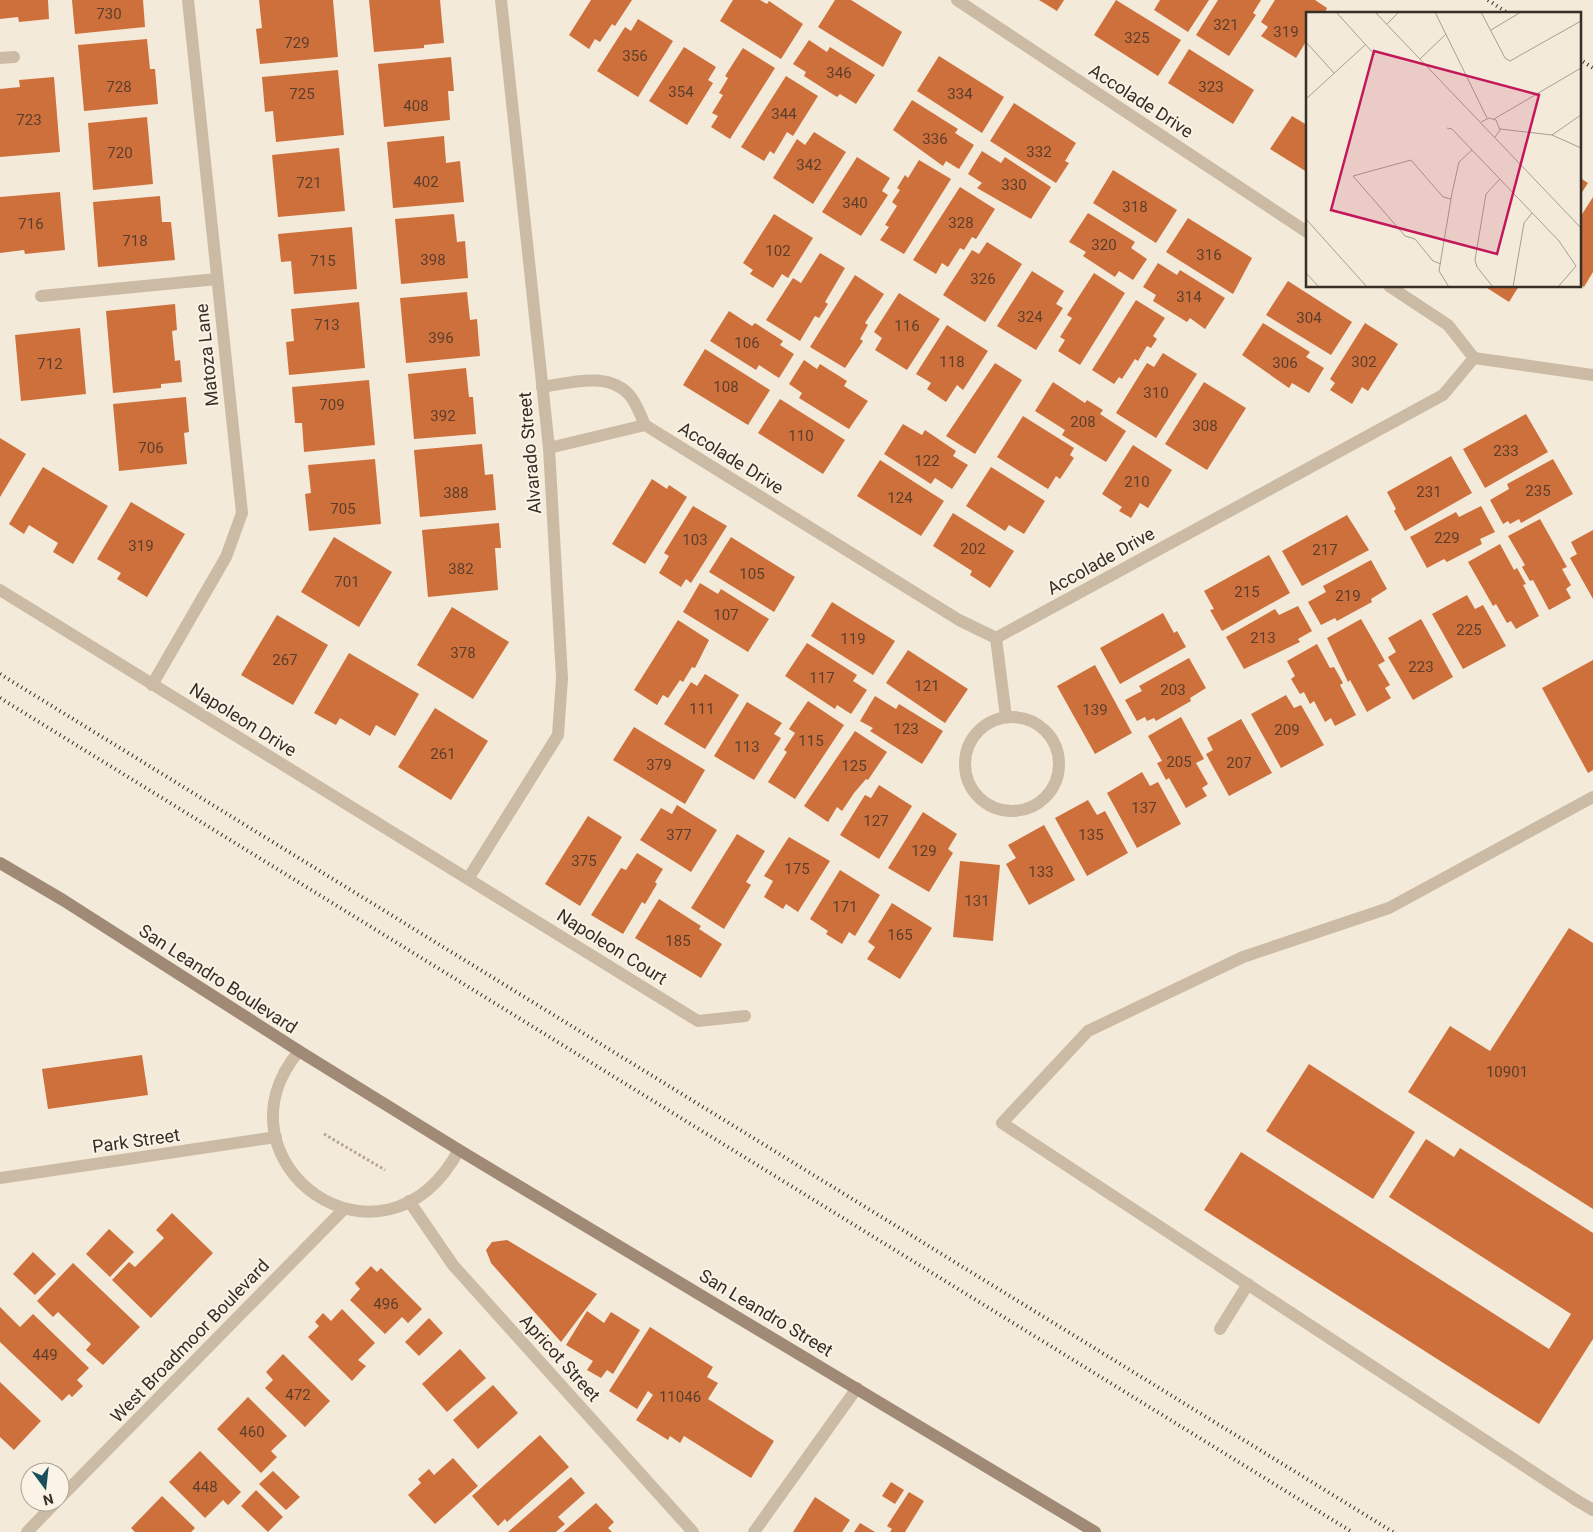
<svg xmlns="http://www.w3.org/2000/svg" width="1593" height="1532" viewBox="0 0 1593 1532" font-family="Roboto,sans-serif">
<rect width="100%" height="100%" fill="#f3ead9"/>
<g fill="#ce703c">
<path d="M0 0H48L49 19 19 22 18 17 0 19Z"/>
<path d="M72 0H143L145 27 75 34Z"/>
<path d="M259 0H333L338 57 260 64 256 29 262 28Z"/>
<path d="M369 0H440L444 43 424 45V48L374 52Z"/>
<path d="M591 0H632L615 26 612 24 600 42 595 39 589 49 569 35Z"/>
<path d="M733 0H760L767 4 769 1 803 24 781 59 720 21Z"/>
<path d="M835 0H851L902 32 883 67 818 27Z"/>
<path d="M1039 0H1064L1057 11Z"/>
<path d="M1116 0 1181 40 1158 76 1094 35Z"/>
<path d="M1160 0H1209L1188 32 1154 10Z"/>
<path d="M1218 0H1261L1253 13 1256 15 1229 56 1196 35Z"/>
<path d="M1275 0H1315L1327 8 1324 14H1307V40L1296 58 1261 36 1268 27 1261 22Z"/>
<path d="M638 19 673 41 638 97 597 71 625 27 631 31Z"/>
<path d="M147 39 150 69H155L158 104 84 111 78 45Z"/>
<path d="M809 40 827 52 830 47 875 75 856 104 840 94 837 97 804 76 806 72 793 64Z"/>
<path d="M684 47 716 67 708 80 713 83 687 125 649 101Z"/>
<path d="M743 48 775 68 730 139 711 127 718 116 712 113 723 95 719 93 728 78 725 76Z"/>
<path d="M1189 49 1254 90 1233 124 1168 83Z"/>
<path d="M939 56 1004 97 982 133 917 91Z"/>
<path d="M451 57 454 91H448L450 120 384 127 378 64Z"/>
<path d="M338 70 344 135 276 142 273 111 265 112 262 77Z"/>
<path d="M786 76 818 96 793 136 787 132 774 154 770 151 764 161 741 147Z"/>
<path d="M54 77 60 152 0 157V89L20 87 19 80Z"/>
<path d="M912 100 958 129 955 133 974 145 959 169 946 161 943 166 893 130Z"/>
<path d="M1014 103 1076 143 1065 161 1069 163 1056 183 990 141Z"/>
<path d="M1292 116 1307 125V172L1270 149Z"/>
<path d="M147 117 153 184 93 190 88 123Z"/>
<path d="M814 132 846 152 813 204 773 178 797 139 805 145Z"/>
<path d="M444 136 446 163 460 161 464 202 393 208 387 142Z"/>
<path d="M339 148 345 211 278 217 272 155Z"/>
<path d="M982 151 1001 163 1005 157 1051 187 1031 219 977 188 982 183 968 174Z"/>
<path d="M857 157 890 178 882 191 888 195 861 236 822 212Z"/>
<path d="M919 160 951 179 904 254 880 240 889 227 885 225 897 206 892 202 900 190 897 188 905 175 908 178Z"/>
<path d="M1113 170 1177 210 1156 243 1093 203Z"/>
<path d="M1579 177 1588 183 1579 197Z"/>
<path d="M960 187 995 209 976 239 972 237 964 250 960 248 948 267 942 263 936 274 913 260Z"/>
<path d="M60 192 65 250 25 254 24 250 0 253V197Z"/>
<path d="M160 196 162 222H171L175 260 98 267 93 202Z"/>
<path d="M1593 197V272L1584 287 1579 284V219Z"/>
<path d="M1088 213 1135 242 1131 248 1147 259 1133 280 1119 271 1115 277 1083 256 1086 252 1069 242Z"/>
<path d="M454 214 457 242 465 241 468 278 401 284 395 219Z"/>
<path d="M774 214 813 238 788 278 782 274 773 288 750 274 753 270 743 263Z"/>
<path d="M1188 218 1252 258 1233 294 1166 252Z"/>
<path d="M352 227 357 289 294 294 291 261 281 262 278 234Z"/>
<path d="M987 242 1022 264 985 322 943 295 972 250 979 254Z"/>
<path d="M820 253 845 268 825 302 828 304 819 318 815 316 800 341 766 320 793 278 801 283Z"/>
<path d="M1158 263 1177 275 1180 270 1225 298 1205 329 1190 318 1187 322 1153 301 1156 295 1143 287Z"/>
<path d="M1032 271 1064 291 1056 304 1063 308 1036 350 997 326Z"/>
<path d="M1094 273 1125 293 1080 365 1058 351 1065 340 1060 337 1072 318 1067 315Z"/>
<path d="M855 275 884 294 865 323 868 325 860 339 863 341 845 368 810 347Z"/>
<path d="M1288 281 1352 322 1331 355 1266 315Z"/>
<path d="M1484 286H1519L1509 302Z"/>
<path d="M467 292 470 320 477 319 480 356 406 363 400 298Z"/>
<path d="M899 293 940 319 907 370 875 350 882 338 874 332Z"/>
<path d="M1136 300 1165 318 1153 336 1157 339 1151 348 1147 346 1138 361 1135 359 1122 379 1119 377 1114 384 1092 370Z"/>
<path d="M359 302 365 368 289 375 286 342 294 341 291 309Z"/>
<path d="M175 304 177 330 172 331 175 361 180 360 182 382 161 384V388L113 393 106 311Z"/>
<path d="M729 311 752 326 755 323 783 341 780 345 794 354 779 378 759 365 756 370 710 341Z"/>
<path d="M1263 323 1310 352 1306 357 1324 368 1309 393 1292 383 1289 388 1242 355Z"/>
<path d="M1365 323 1398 344 1368 391 1362 387 1352 404 1330 390 1335 383 1330 379Z"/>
<path d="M947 325 988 351 963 390 957 385 946 402 927 389 931 383 916 374Z"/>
<path d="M80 328 86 394 21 401 15 335Z"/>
<path d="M705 349 770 390 748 425 683 385Z"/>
<path d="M1163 353 1197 374 1156 438 1116 413 1147 363 1154 367Z"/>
<path d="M804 360 817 369 820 364 847 381 844 386 868 401 849 429 799 398 802 393 789 384Z"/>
<path d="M995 363 1022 380 975 454 946 436Z"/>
<path d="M466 368 469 397H473L476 434 414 439 408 374Z"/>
<path d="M369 380 375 445 304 452 302 423H295L292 387Z"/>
<path d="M1053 382 1085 403 1087 400 1103 410 1100 414 1126 431 1106 462 1062 435 1065 430 1035 411Z"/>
<path d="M1204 382 1246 408 1207 470 1165 444Z"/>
<path d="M186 397 189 432 184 433 187 464 119 471 113 404Z"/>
<path d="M780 399 845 440 823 474 758 433Z"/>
<path d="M1526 414 1548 452 1485 488 1463 449Z"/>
<path d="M1023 416 1074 448 1070 455 1074 458 1060 479 1056 476 1048 489 997 457Z"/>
<path d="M903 424 922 435 925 430 956 451 953 456 968 465 952 489 935 478 931 484 884 454Z"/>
<path d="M0 438 26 454 0 497Z"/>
<path d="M482 444 485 475 493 474 496 510 420 517 414 450Z"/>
<path d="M1133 445 1172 470 1148 508 1140 503 1131 518 1119 511 1122 507 1102 494Z"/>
<path d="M1451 456 1472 493 1405 531 1394 511 1396 509 1387 492Z"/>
<path d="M375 459 381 524 309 531 305 494 311 493 308 465Z"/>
<path d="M1553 459 1573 494 1521 523 1519 519 1510 524 1508 521 1503 524 1490 500 1509 489 1507 484Z"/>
<path d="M880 460 944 501 921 536 857 496Z"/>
<path d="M43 467 108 506 73 564 53 552 58 543 29 525 24 534 9 524Z"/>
<path d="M991 467 1045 501 1024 534 1009 525 1005 531 966 506Z"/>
<path d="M652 479 667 489 669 485 687 497 645 564 612 544Z"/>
<path d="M131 502 185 534 147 597 117 579 121 573 97 559Z"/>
<path d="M693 506 727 526 691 583 686 579 681 587 659 573 669 556 664 553Z"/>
<path d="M1481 506 1495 532 1480 539 1482 544 1447 562 1444 559 1427 568 1410 537 1456 512 1459 517Z"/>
<path d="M953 513 1014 551 990 588 970 575 972 571 933 546Z"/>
<path d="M1347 515 1369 550 1302 586 1282 551Z"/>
<path d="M1540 519 1567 567 1562 569 1571 585 1566 589 1571 598 1549 610 1533 580 1530 581 1522 567 1525 565 1508 536Z"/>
<path d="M499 523 501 548H495L498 590 428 597 422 530Z"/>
<path d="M1593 530V599L1570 558 1577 554 1571 542Z"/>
<path d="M334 537 392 572 359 627 301 592Z"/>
<path d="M731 537 795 577 774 612 709 572Z"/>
<path d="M1500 544 1514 570 1517 568 1526 584 1523 585 1539 616 1516 629 1511 621 1507 623 1496 604 1493 606 1468 562Z"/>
<path d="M1269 555 1290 593 1222 631 1210 610 1214 609 1204 591Z"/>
<path d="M1371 560 1387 589 1371 599 1372 602 1337 621 1335 618 1321 625 1308 602 1326 592 1323 586Z"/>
<path d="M700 583 718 594 721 589 769 619 748 652 683 612Z"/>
<path d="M1467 595 1475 609 1483 605 1506 646 1463 669 1432 614Z"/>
<path d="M832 602 895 641 873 675 811 636Z"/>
<path d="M1298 606 1312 631 1298 639 1300 642 1244 669 1226 637 1275 609 1279 615Z"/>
<path d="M452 607 509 642 473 699 417 665Z"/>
<path d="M1163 613 1174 633 1177 631 1186 647 1120 684 1100 648Z"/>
<path d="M277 615 328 645 293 705 241 675Z"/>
<path d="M1361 619 1385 661 1378 665 1390 685 1385 688 1391 698 1367 712 1350 680 1348 682 1327 638Z"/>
<path d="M1421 619 1453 677 1413 700 1388 657 1396 652 1388 638Z"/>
<path d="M678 620 709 640 695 668 692 667 683 682 680 680 668 698 663 695 657 705 634 690Z"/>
<path d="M807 643 857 675 853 681 867 690 851 714 837 705 835 709 785 676Z"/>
<path d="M1317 644 1330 668 1334 667 1343 683 1340 685 1356 715 1335 726 1331 718 1325 722 1314 701 1310 704 1304 692 1300 694 1291 679 1295 676 1287 661Z"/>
<path d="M908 650 968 689 945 723 886 683Z"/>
<path d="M349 653 419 694 395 736 376 725 370 736 340 718 336 725 314 713Z"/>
<path d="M1189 658 1206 688 1190 698 1191 701 1156 721 1154 718 1147 721 1145 717 1137 721 1125 700 1142 691 1139 686Z"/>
<path d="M1593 660V770L1588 773 1542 688Z"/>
<path d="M1095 665 1132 733 1095 754 1057 686Z"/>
<path d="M705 674 739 695 705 749 664 724 691 682 697 686Z"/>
<path d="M1286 695 1294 708 1301 705 1324 745 1281 768 1251 714Z"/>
<path d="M875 696 896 709 899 704 943 731 922 764 870 731 873 728 860 721Z"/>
<path d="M808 701 844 725 795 799 768 782 787 752 784 750 795 733 789 729Z"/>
<path d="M747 702 782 723 774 734 781 738 754 780 714 756Z"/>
<path d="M435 708 488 741 451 800 398 767Z"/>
<path d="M1181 717 1204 759 1196 763 1208 784 1202 788 1207 796 1186 808 1169 778 1166 780 1157 763 1162 761 1148 736Z"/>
<path d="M1241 719 1272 773 1229 796 1206 754 1213 750 1207 738Z"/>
<path d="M634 727 705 770 685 804 613 760Z"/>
<path d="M855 731 887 752 868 780 866 779 854 793 842 811 837 807 828 822 804 806Z"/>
<path d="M1142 772 1150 786 1158 782 1181 824 1137 848 1107 793Z"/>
<path d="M879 785 912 806 879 859 840 835 865 795 871 798Z"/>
<path d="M1088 800 1097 815 1105 811 1128 853 1087 876 1055 818Z"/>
<path d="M677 805 717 830 691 872 640 840 661 808 672 814Z"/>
<path d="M923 812 957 834 948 849 953 853 929 892 888 868Z"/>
<path d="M588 816 622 837 580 906 545 884Z"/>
<path d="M1044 825 1075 880 1029 905 1006 864 1016 858 1008 845Z"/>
<path d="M737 834 765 851 746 882 751 885 724 929 691 908Z"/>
<path d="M789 837 830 861 798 912 786 904 783 909 764 897 773 881 764 876Z"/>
<path d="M637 853 663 869 655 882 657 884 645 904 642 902 623 934 591 915 621 868 626 870Z"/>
<path d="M960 861 1000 865 993 941 953 937Z"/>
<path d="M840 870 880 895 855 936 849 932 842 944 826 934 828 931 810 919Z"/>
<path d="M659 899 701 926 699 929 722 944 701 978 635 938Z"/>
<path d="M892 903 932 928 900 979 867 959 875 947 868 942Z"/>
<path d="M1569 928 1593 943V1209L1408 1092 1450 1026 1490 1051Z"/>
<path d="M142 1055 148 1095 48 1109 42 1069Z"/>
<path d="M1309 1064 1415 1132 1373 1199 1266 1131Z"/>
<path d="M1426 1139 1454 1157 1460 1148 1593 1233V1339L1539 1424 1204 1210 1241 1152 1549 1349 1571 1314 1389 1197Z"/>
<path d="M172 1213 213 1253 151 1318 112 1280 129 1262 135 1267 164 1238 156 1230Z"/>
<path d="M109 1229 134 1252 110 1277 86 1254Z"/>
<path d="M507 1240 597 1294 561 1342 491 1263 486 1250 492 1242Z"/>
<path d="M33 1252 56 1274 35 1295 13 1274Z"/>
<path d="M73 1263 140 1327 103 1365 86 1350 91 1344 58 1312 53 1317 37 1301Z"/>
<path d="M371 1266 377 1272 381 1268 422 1309 408 1323 402 1317 385 1334 350 1300 360 1289 355 1283Z"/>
<path d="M0 1307 20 1327 33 1314 89 1368 77 1380 83 1386 72 1397 69 1394 62 1401 0 1342Z"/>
<path d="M342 1309 375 1343 358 1360 366 1366 352 1381 308 1337 319 1326 315 1322 323 1313 331 1321Z"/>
<path d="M587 1311 604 1323 611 1312 640 1330 613 1374 607 1370 601 1378 587 1370 593 1361 566 1345Z"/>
<path d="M429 1318 443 1333 419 1356 405 1342Z"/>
<path d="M650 1327 713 1367 707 1377 718 1383 708 1399 774 1441 751 1478 684 1436 680 1443 670 1436 668 1440 636 1420 653 1395 648 1391 637 1409 609 1391Z"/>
<path d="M460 1349 486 1378 447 1412 422 1384Z"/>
<path d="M283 1354 330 1401 305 1427 265 1388 273 1380 266 1372Z"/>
<path d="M0 1382 41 1421 14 1450 0 1437Z"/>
<path d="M493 1385 518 1413 478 1449 453 1420Z"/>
<path d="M248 1397 287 1436 271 1451 277 1457 261 1473 217 1429Z"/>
<path d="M540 1435 569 1467 507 1522 505 1519 498 1526 472 1496Z"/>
<path d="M200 1451 241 1492 228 1505 223 1500 205 1518 169 1482Z"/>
<path d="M453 1458 478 1486 435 1524 408 1495 421 1483 418 1479 429 1469 434 1475Z"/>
<path d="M273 1471 300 1497 286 1510 259 1484Z"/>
<path d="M571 1477 585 1493 558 1517 565 1524 556 1532H508Z"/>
<path d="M891 1482 904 1490 895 1504 882 1496Z"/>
<path d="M256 1490 283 1517 268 1532 241 1506Z"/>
<path d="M909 1492 924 1501 905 1532H890L892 1529 887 1526Z"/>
<path d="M162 1496 195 1528 191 1532H135L131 1528Z"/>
<path d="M815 1497 850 1520 842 1532H793Z"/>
<path d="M596 1503 614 1522 608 1528 612 1532H563Z"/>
<path d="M860 1523 875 1532H854Z"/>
</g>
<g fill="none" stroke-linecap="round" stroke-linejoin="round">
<path stroke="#b8a58f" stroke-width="3" stroke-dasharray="2.5 2.5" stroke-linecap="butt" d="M324 1134 385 1170"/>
<g stroke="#ccbba4" stroke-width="12">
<path d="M0 58 14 57"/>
<path d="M41 296 217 279"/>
<path d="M1474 358 1593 375"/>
<path d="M996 638 1006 717"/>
<circle cx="1012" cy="764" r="47"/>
<path d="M1220 1329 1248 1284"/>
<path d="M1576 1500 1002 1123 1088 1031 1243 957 1389 908 1593 797"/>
<path d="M754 1532 857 1388"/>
</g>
<g stroke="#ccbba4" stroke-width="12">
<path d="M957 0 1307 232"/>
<path d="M542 387C570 383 610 370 631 397 637 405 641 416 645 425L959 620 996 638 1443 395 1474 358 1448 325 1389 286"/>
<path d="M549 448 645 425"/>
<path d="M0 590 698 1021 745 1016"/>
<path d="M152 685 226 557 242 513 188 0"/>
<path d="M468 879 558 735 562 678 549 448 501 0"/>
<path d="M409 1201 453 1265 693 1532"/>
<path d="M60 1498 344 1209"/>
<path d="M1576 1500 1593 1510"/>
<path d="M27 1532 56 1502"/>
</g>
<g stroke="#ccbba4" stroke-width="12">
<path d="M299 1051C207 1161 382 1291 459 1150"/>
<path d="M0 1178 276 1137"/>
</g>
<path stroke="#a08a76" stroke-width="12" d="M0 863 63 900 299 1051 459 1150 1095 1532"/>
<g stroke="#372e26" stroke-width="4" stroke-dasharray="1 4" stroke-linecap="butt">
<path d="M1488 0 1509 14"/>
<path d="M1579 59 1593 68"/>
<path d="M0 674 1393 1532"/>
<path d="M0 698 1352 1532"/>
</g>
</g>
<g text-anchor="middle" stroke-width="4" stroke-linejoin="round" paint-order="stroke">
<g font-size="15" fill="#5d3e2c">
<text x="109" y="19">730</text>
<text x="1226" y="30">321</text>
<text x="1286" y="37">319</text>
<text x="1137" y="43">325</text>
<text x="297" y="48">729</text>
<text x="635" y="61">356</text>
<text x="839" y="78">346</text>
<text x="119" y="92">728</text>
<text x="1211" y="92">323</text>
<text x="681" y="97">354</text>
<text x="302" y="99">725</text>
<text x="960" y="99">334</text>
<text x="416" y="111">408</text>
<text x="784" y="119">344</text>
<text x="29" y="125">723</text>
<text x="935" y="144">336</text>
<text x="1039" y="157">332</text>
<text x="120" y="158">720</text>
<text x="809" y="170">342</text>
<text x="426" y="187">402</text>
<text x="309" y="188">721</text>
<text x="1014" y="190">330</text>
<text x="855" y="208">340</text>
<text x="1135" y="212">318</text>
<text x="961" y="228">328</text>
<text x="31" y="229">716</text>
<text x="135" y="246">718</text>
<text x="1104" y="250">320</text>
<text x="778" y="256">102</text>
<text x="1209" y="260">316</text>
<text x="433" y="265">398</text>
<text x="323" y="266">715</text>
<text x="983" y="284">326</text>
<text x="1189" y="302">314</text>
<text x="1030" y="322">324</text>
<text x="1309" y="323">304</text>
<text x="327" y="330">713</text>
<text x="907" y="331">116</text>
<text x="441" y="343">396</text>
<text x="747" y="348">106</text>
<text x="952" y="367">118</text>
<text x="1364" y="367">302</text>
<text x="1285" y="368">306</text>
<text x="50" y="369">712</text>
<text x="726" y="392">108</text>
<text x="1156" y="398">310</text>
<text x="332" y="410">709</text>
<text x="443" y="421">392</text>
<text x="1083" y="427">208</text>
<text x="1205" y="431">308</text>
<text x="801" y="441">110</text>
<text x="151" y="453">706</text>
<text x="1506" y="456">233</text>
<text x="927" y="466">122</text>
<text x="1137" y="487">210</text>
<text x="1538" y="496">235</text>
<text x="1429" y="497">231</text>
<text x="456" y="498">388</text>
<text x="900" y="503">124</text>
<text x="343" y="514">705</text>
<text x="1447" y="543">229</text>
<text x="695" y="545">103</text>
<text x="141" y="551">319</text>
<text x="973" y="554">202</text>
<text x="1325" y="555">217</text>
<text x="461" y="574">382</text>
<text x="752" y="579">105</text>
<text x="347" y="587">701</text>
<text x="1247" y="597">215</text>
<text x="1348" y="601">219</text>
<text x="726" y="620">107</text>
<text x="1469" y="635">225</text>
<text x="1263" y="643">213</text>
<text x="853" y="644">119</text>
<text x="463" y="658">378</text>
<text x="285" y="665">267</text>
<text x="1421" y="672">223</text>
<text x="822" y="683">117</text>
<text x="927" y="691">121</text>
<text x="1173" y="695">203</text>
<text x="702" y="714">111</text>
<text x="1095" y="715">139</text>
<text x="906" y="734">123</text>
<text x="1287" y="735">209</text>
<text x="811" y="746">115</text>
<text x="747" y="752">113</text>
<text x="443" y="759">261</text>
<text x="1179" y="767">205</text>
<text x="1239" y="768">207</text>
<text x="659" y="770">379</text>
<text x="854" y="771">125</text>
<text x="1144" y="813">137</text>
<text x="876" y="826">127</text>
<text x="679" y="840">377</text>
<text x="1091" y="840">135</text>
<text x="924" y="856">129</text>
<text x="584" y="866">375</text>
<text x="797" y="874">175</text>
<text x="1041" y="877">133</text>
<text x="977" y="906">131</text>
<text x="845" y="912">171</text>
<text x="900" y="940">165</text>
<text x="678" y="946">185</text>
<text x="1507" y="1077">10901</text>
<text x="386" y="1309">496</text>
<text x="45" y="1360">449</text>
<text x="298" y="1400">472</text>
<text x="680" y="1402">11046</text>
<text x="252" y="1437">460</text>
<text x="205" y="1492">448</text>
</g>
<g font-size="18" fill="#372e26" stroke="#fbf3e6">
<text transform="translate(1141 101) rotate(33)" y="6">Accolade Drive</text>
<text transform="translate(207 355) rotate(-96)" y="6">Matoza Lane</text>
<text transform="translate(530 453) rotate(-95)" y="6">Alvarado Street</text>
<text transform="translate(731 458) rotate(32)" y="6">Accolade Drive</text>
<text transform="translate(1101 561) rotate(-29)" y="6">Accolade Drive</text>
<text transform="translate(243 720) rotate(32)" y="6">Napoleon Drive</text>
<text transform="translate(612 947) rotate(32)" y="6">Napoleon Court</text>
<text transform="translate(218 979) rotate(33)" y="6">San Leandro Boulevard</text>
<text transform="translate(136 1141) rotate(-8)" y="6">Park Street</text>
<text transform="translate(766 1313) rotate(31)" y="6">San Leandro Street</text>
<text transform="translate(190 1341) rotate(-46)" y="6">West Broadmoor Boulevard</text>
<text transform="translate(560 1358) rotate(48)" y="6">Apricot Street</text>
</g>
</g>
<g transform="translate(1306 12)">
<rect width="275" height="275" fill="#f3ead9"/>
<path fill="none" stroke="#a89f91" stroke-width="1" d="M30 0 69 43M69 0 275 216M129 0 181 106M175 0 199 46 204 49 275 9M81 12 93 0M185 18 215 0M0 30 28 61M114 47 140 22M0 87 59 33M188 107 275 56M175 110 183 106 190 108 194 118 189 125M141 116 146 117 253 229 270 254 252 275M194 117 246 123 275 136M246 123 275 103M0 207 61 275M135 252 127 249 109 227 99 224 47 164 105 148 137 185 145 187M0 261 13 275M143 275 133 259 146 181 153 150 166 138M187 275 171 255 169 248 180 182 194 167M207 275 218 211 226 201"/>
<path fill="#c2185b" fill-opacity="0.15" stroke="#c2185b" stroke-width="2.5" d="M68 39 233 83 191 242 25 198Z"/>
<rect width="275" height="275" fill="none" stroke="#372e26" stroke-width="2.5"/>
</g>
<g transform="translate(45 1487) rotate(165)"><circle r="24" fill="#fbf3e6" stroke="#ada499"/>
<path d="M0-4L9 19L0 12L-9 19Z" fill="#194f5b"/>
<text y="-8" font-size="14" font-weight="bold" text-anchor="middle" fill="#372e26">N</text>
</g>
</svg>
